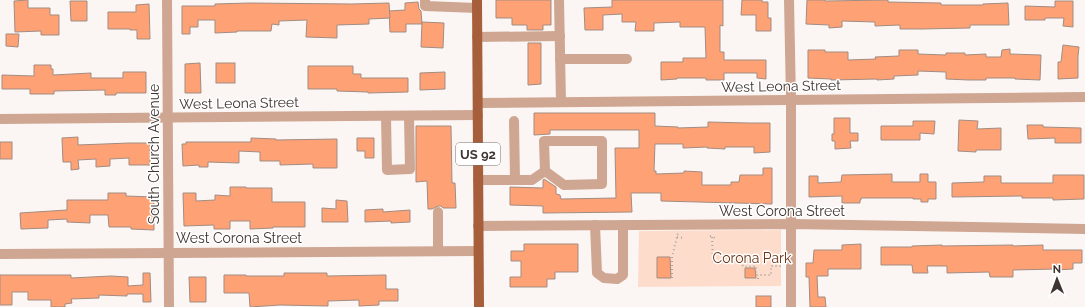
<svg xmlns="http://www.w3.org/2000/svg" width="1085" height="307" viewBox="0 0 1085 307" font-family="Raleway,sans-serif">
<rect width="100%" height="100%" fill="#fbf6f4"/>
<path fill="#fedccc" d="M781 230V286L638 287 639 231Z"/>
<g fill="#fea275" stroke="#a38b81">
<path d="M28 0V8H50V15H59V35H41V31L15 32 14 1Z"/>
<path d="M496 0H551V25H543V30H527V25H512V18H496Z"/>
<path d="M612 0H723V26L720 25V52H724V60H766V79L757 78V73H724V80H706V78H677V79L661 80V62H683V58H706L705 27H680V22L654 23V31H635L636 22H622V14L603 15V30H585L584 8 612 7Z"/>
<path d="M742 0H762V2H768V18H771V31H756V15H741Z"/>
<path d="M807 0H825V1L888 0V2L941 3V5H983V4L1008 3 1009 25H970V28L922 29H900V25L875 26V22L842 21V27L829 28V25L806 24Z"/>
<path d="M70 1H87V21H71Z"/>
<path d="M1055 1H1073V27L1063 26 1064 18H1045V20H1025V6L1055 7Z"/>
<path d="M418 2 419 9 421 11 422 24H406V32H390L389 11 405 10V3Z"/>
<path d="M249 3 352 4 389 3 390 18 369 19V24L337 25V38L306 37 307 20 279 21V25L272 24 271 31H237V32L215 33V20H198V27H190V34H182V6H215V4Z"/>
<path d="M149 4 150 39H137V30H130V29H108V12H136V5Z"/>
<path d="M422 22 444 23 443 48 421 47Z"/>
<path d="M6 34H19L18 47 6 46Z"/>
<path d="M528 43H541V84L528 85Z"/>
<path d="M1063 45 1079 47 1078 56V78L1058 79V62H1061Z"/>
<path d="M1010 49V54L1041 55 1040 80 1015 79V78H986V80H969L946 79V72L918 71V75L894 76V79L877 80V79L831 80V79L808 78V50H825V52H848V60L876 59 875 57 899 56V50H918V54L946 55V53H965V55L986 54V57H1001L1002 50Z"/>
<path d="M200 63 201 93H185V64Z"/>
<rect x="216" y="63" width="19" height="20"/>
<path d="M34 65H51V69H53V75L91 73V78H123V72H146V93H116V95H105V90L54 91V94H30V89H2V75L34 76Z"/>
<path d="M308 66H353V74H361V78H408V92L368 93V92L337 91V89H308Z"/>
<path d="M445 72V89L420 90V73Z"/>
<path d="M534 113H655V126L678 127V128L708 127V122L748 123H770V152L754 153V147H725V149L707 148V147L683 148V144H655L654 171H656V174L684 173V171L702 172V185H731V182H739L740 175H763V168H772V204L661 201V193H631L632 212 543 213V206L510 205V187L543 188V180L544 179 556 187V194L560 195 561 199 616 198 615 148H639V130H550V134L534 135Z"/>
<path d="M834 118H850V133H858V141H850L851 148 835 149V141H832V134H834Z"/>
<path d="M959 120 978 121 977 129 1001 128V150H976V152L958 151Z"/>
<path d="M913 121H935L934 134 920 133V140H881V126H913Z"/>
<path d="M1027 125H1043V127L1081 128V143H1055V138L1028 139Z"/>
<path d="M416 126H451L452 183H455L456 208H443L441 206H438L432 209H428L427 181 416 182Z"/>
<path d="M78 137V145L129 143H150V165H129V158L110 159V166L96 167V159L78 160 79 169 71 170V162H63L62 138Z"/>
<path d="M251 138 276 139V140L337 139V168H313V164L280 165V161H260V152L239 151V163L208 162V167H199V165L183 166 182 144H186V142H251Z"/>
<path d="M357 138H374V158H365V151H357Z"/>
<rect x="0" y="142" width="12" height="17"/>
<path d="M892 174V182H920V174H928V182H936V199H928V202H921V199H913V198H861V200H860V203H842V196L809 197V176H818V183L841 182 842 175Z"/>
<path d="M1053 175H1084V199L1053 200V198H1022V196L952 197V183L984 182V176H1001V183H1053Z"/>
<path d="M230 187H246V188H272V202H305V227H273V228L250 229V221H230V229H214V225L184 226 183 193H196V201L215 200V195L230 196Z"/>
<path d="M108 193H126V196L154 197V230L131 229V227H109L108 215H90V223L67 222V219L48 220V228L21 229 20 213 67 210V200H108Z"/>
<path d="M336 200 347 201 348 222H322V208L336 209Z"/>
<path d="M383 209V212L410 210V222L391 223V221L365 222V210Z"/>
<path d="M524 244H578V272H555V279H547V287H510V277H521V261H511V251H524Z"/>
<path d="M861 244V269H828V276H817L818 297H825L826 307H810L809 277H806V263H813L814 250H842V245Z"/>
<path d="M942 245V246L1013 245V246L1043 245V250H1082V263H1073V269L1056 270V269L1013 270V277H990L989 272 947 273V266H927L928 273H913L912 265H881V247H912V246Z"/>
<path d="M657 257H670L671 278H657Z"/>
<path d="M745 268H755L756 278H745Z"/>
<path d="M143 273H150L151 302H143V294H127V296L99 295V298L71 299 72 303 65 304V307H51V300H28V292H12V305H0V275H71V278L111 276 128 277V286L143 285Z"/>
<path d="M284 273H327V276L386 275V289H398V301H379V305L359 306V300L328 301V306L280 305 250 307 249 293H224V275H246V276H284Z"/>
<path d="M189 277H206V302H190Z"/>
<rect x="756" y="296" width="15" height="11"/>
</g>
<g fill="none" stroke-linecap="round" stroke-linejoin="round">
<g stroke="#aca5a2" stroke-width="2" stroke-dasharray="1 3" stroke-linecap="butt">
<path d="M710 236 715 238"/>
<path d="M677 237 684 238"/>
<path d="M712 237 713 262H740L744 267 756 266V275H771V266H781"/>
<path d="M672 278V257L678 233"/>
<path d="M758 279V275"/>
</g>
<g stroke="#cfa692" stroke-width="10">
<path d="M167 0 169 307"/>
<path d="M425 0V6L477 8"/>
<path d="M559 0 561 102"/>
<path d="M789 0 791 100V307"/>
<path d="M477 37 560 36"/>
<path d="M560 59H627"/>
<path d="M478 103 1085 97"/>
<path d="M386 116 387 170 410 169 409 116"/>
<path d="M0 119 478 115"/>
<path d="M514 121 515 180"/>
<path d="M478 180H532L545 171 544 141H602V184L564 185 545 171"/>
<path d="M595 225 597 273 604 278 617 279 623 275V225"/>
<path d="M478 226 791 224 1085 229"/>
<path d="M438 251V212"/>
<path d="M0 254 478 251"/>
</g>
<path stroke="#a75f3b" stroke-width="10" d="M477 0 479 307"/>
</g>
<g text-anchor="middle" stroke-width="3" stroke-linejoin="round" paint-order="stroke">
<rect fill="#fff" stroke="#78716e" stroke-width="1" x="456" y="143" width="44" height="22" rx="3"/>
<g font-size="13" font-weight="bold" fill="#3e3430">
<text x="478" y="159">US 92</text>
</g>
<g font-size="14" fill="#3e3430" stroke="#fff">
<text transform="translate(781 86) rotate(-1)" y="5">West Leona Street</text>
<text transform="translate(239 103) rotate(-1)" y="5">West Leona Street</text>
<text transform="translate(154 154) rotate(-90)" y="5">South Church Avenue</text>
<text x="782" y="216">West Corona Street</text>
<text x="239" y="243">West Corona Street</text>
</g>
<g font-size="14" fill="#6e3414" stroke="#fff">
<text x="752" y="263">Corona Park</text>
</g>
</g>
<g transform="translate(1057 279) rotate(359)" stroke="#ffffff" stroke-width="3" paint-order="stroke">
<path d="M0-3L7 15L0 10L-7 15Z" fill="#3e3430"/>
<text y="-6" font-size="11" font-weight="bold" text-anchor="middle" fill="#3e3430">N</text>
</g>
</svg>
